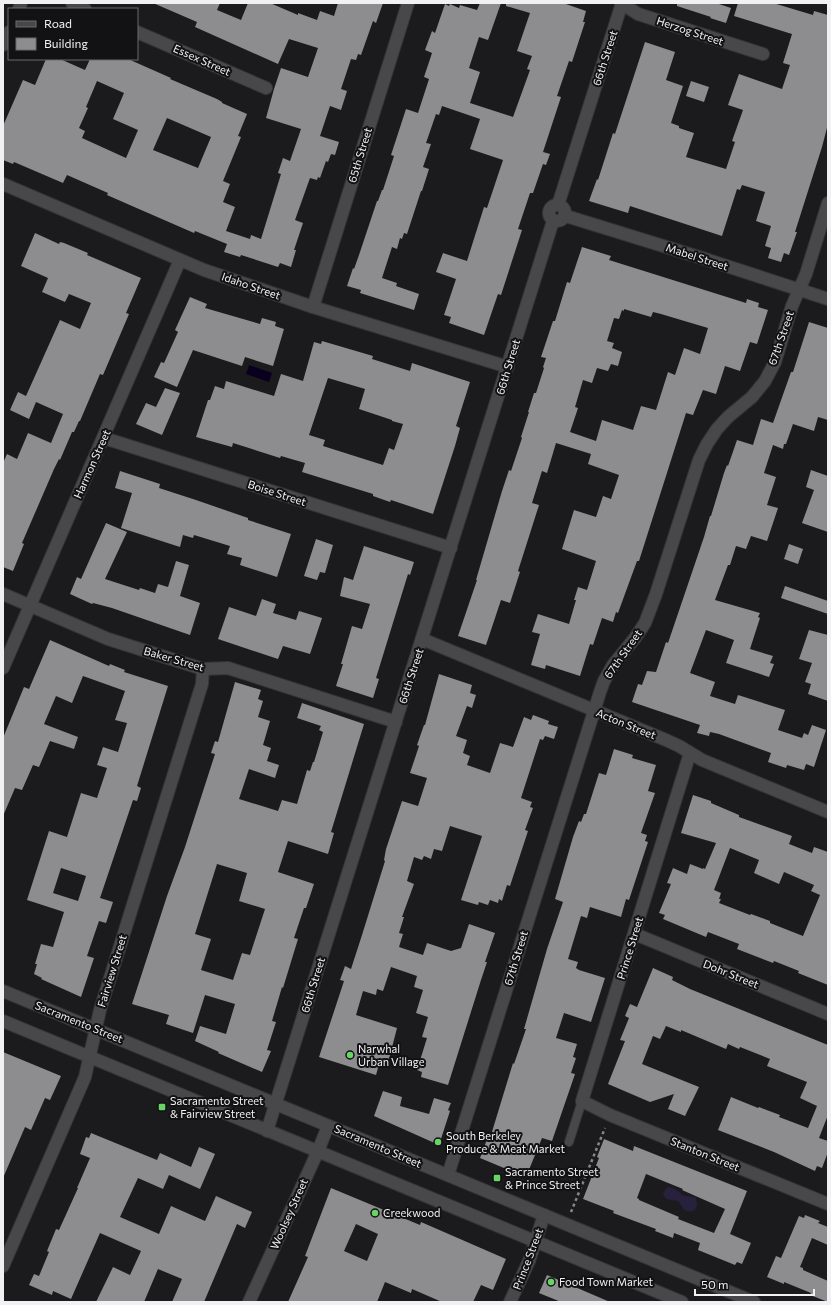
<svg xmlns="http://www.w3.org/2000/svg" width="831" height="1305" viewBox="0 0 831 1305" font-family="Commissioner,sans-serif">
<rect width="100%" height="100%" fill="#1b1a1c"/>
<path fill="#28213e" d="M668 1187 673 1188 684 1196 695 1197C699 1203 697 1214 687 1211 683 1210 681 1204 678 1201L666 1199 663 1194 665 1190Z"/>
<path fill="#090020" d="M249 365 272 373 269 382 246 374Z"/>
<g fill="#8d8d8f" fill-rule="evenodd">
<path d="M153 3H220L217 10 241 20 248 3H270L298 15V13L317 20 320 11 334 16 338 3H383L376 23 373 21 361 55 358 54 356 60 351 59 341 89 347 91 341 110 330 106 320 136 339 142 335 155 331 154 328 162 326 161 320 178 318 177 317 180 310 178 295 220 303 223 294 250H296L291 267 280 263 278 267 241 255 240 257 224 252 227 244 195 231 194 233 132 206 107 195 108 193 67 175 63 183 14 162 13 164 3 160V126L23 80 35 85 46 59H60L85 70 90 59H128L171 78 170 79 217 99 222 102V103L247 114 238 136 241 137 223 181 230 184 223 202 235 207 226 231 250 239 251 235 261 239 281 174 278 173 283 158 290 161 301 129 266 118 274 89 281 68 308 77 318 48 289 39 278 64 195 27 197 22ZM97 81 124 93 113 119 138 130 126 158 82 138 85 131 79 128 88 108 86 107ZM167 118 211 137 198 168 153 150Z"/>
<path d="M480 3H501L488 40 479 37 469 68 480 72 470 103 513 117 530 70 527 69 532 56 517 51 530 13 506 6V3H563L586 11 583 22H585L572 62 569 61 557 96 561 97 543 152 550 154 546 165 543 164 533 193H530L518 229 522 230 501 295 498 294 484 335 449 323 451 317 444 315 456 279 436 272 443 253 467 261 484 207 487 208 503 160 470 149 480 119 442 106 439 115 436 114 426 143 431 144 423 167 429 169 422 191H421L407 234 404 233 402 239 400 238 397 249 392 247 382 278 397 283 396 286 419 294 414 310 360 293 361 290 347 286 353 268 354 269 359 255 377 201H378L382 190H383L394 156 391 155 406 109 418 113 429 79 424 77 432 53 425 50 432 31 435 33 445 4 449 6 450 4 459 8 460 5 477 10Z"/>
<path d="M677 3H716L731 8 726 23 710 18 711 17 677 6Z"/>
<path d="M738 3H773L813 15 814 11 828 15V124L822 147 795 232H797L789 255 784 253 781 262 768 258 771 248 765 246 771 226 756 221 765 192 742 185 740 190 737 189 722 236 630 206 628 213 589 201 597 179 598 180 613 133 615 134 645 42 675 52 666 80 683 86 671 123 679 126V128L694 133 686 157 726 169 735 142 732 141 743 110 728 105 739 74 782 89 790 65 783 63 792 34 734 16Z"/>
<path d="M691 81 709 87 704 102 686 96Z"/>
<path d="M35 233 59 244 60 242 64 243 88 253 87 255 141 278 126 313 129 314 103 375 100 374 80 421H79L74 432H72L60 460 59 459 54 469 22 543 24 544 13 571 3 567V463L7 454 17 459 28 433 51 443 63 414 36 402 29 419 10 410 18 392 26 396 60 320 80 329 91 303 69 294 65 302 42 292 48 278 21 266Z"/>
<path d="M582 247 611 256 609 260 746 303 747 299 759 303 758 307 768 310 757 344 750 342 740 371 725 366 716 394 703 390 693 415 686 413 639 561H637L618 613 616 612 613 622 602 618 593 645 590 644 580 676 546 665 545 669 531 665 540 634 532 632 538 614 569 624 576 600H574L578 587 587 590 596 561 562 549 574 510 596 517 603 496 611 499 619 475 588 464 591 454 556 443 547 473 542 471 532 503 539 505 518 571 520 572 510 603 501 600 486 645 458 636 477 580H476L502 491 509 470 511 471 522 438 521 437 529 412H528L534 393H536L544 368 543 367 546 358 541 357 553 321H555L567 282 570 283ZM624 309 651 317 653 312 661 314 708 328 700 354 684 348 675 375 668 372 656 410 641 406 633 430 602 420 596 441 570 432 578 408 575 407 583 380 592 383 597 368 608 371 611 364 618 366 622 352 612 348 614 343 607 341 614 318 619 319 622 310 624 311Z"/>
<path d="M190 297 207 304 205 308 260 324 262 318 276 322 275 326 284 329 273 366 245 357 242 366 193 350 177 387 154 377 161 362 164 363 178 332 175 330Z"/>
<path d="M809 322 828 328V420L818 417 814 431 793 424 786 444H784L783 449 773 445 764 473 776 477 767 505 778 508 767 541 751 536 746 549 736 546 730 565H728L715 600 760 613 758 617 760 618 750 649 773 656 770 663 774 664 769 677 726 663 734 640 706 630 690 673 715 682 710 696 735 704 738 695 785 710 778 730 802 738 804 733 808 735 812 725 826 730 814 767 806 764 804 770 787 765 786 768 768 762 771 753 719 734 710 732 709 736 697 733 700 725 632 702 638 684 642 685 647 671 656 672 666 642 668 643 704 537 710 516H711L724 473 727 465 728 466 737 440 753 445 761 419 773 423 791 372H793Z"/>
<path d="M322 341 373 356 372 359 410 371 412 363 470 382 456 426 460 428 455 446 433 514 391 500 390 502 373 496V494L302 472 305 463 281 456 280 458 233 443 232 447 196 437 208 400H210L215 386 224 389 226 381 274 396 281 374 303 381 314 342 321 344ZM328 378 365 389 359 409 392 420V421L403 424 394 450 389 448 383 465 323 446 325 440 309 435Z"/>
<path d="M165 388 180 393 162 435 136 424 146 403 156 407Z"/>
<path d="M811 470 828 476V532L802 523 814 490 806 487Z"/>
<path d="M120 471 160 484 159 488 196 500 248 518V520L291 534 277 577 240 565 242 558 227 554 230 546 194 535 193 538 183 535 180 547 121 528 132 493 115 488Z"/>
<path d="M106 523 127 532 105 579 139 590 140 588 155 593 158 584 168 587 176 561 189 565 180 596 200 603 190 635 112 608 93 603 92 604 70 594 77 577 81 579Z"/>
<path d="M316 539 333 545 325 573 320 572 317 580 304 576Z"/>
<path d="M789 544 803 549 798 564 784 559Z"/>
<path d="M364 546 414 562 410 575 408 574 376 678 379 679 373 698 336 686 343 664H341L352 626 362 629 370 604 340 596 344 577 353 580Z"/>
<path d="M785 586 828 601V614L781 598Z"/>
<path d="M262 599 276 604 273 613 296 620 299 611 322 618 310 654 283 646 278 659 218 639 229 607 256 616Z"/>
<path d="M809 630 828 635V701L808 694 811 684 805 682 812 663 799 659Z"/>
<path d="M50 640 109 666 110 664 125 670 124 672 168 686 137 786 141 788 137 801 133 800 100 898 113 902 106 923 99 921 87 956 94 958 81 997 41 979 42 978 34 974 37 964H35L41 944 53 947 64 912 27 900 49 831 67 837 81 793 97 798 107 768 97 765 103 747 118 752 127 723 115 720 125 691 83 676 72 703 56 696 44 724 78 737 74 749 50 741 39 767 33 765 22 790 15 788 3 816V738L24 687 29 689ZM61 868 86 876 78 901 53 893Z"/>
<path d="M439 674 472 685 470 693 476 695 472 708 467 706 456 736 467 740 463 753 470 756 467 765 490 773 500 743 513 747 524 717 531 720 533 715 549 721 548 724 558 727 554 739 545 736 543 740 540 739 521 798 532 802 530 807 533 808 525 830 528 831 510 886 507 885 502 901 499 899 498 903 490 900 488 905 479 902 478 905 461 900 482 836 450 826 442 851 434 849 431 859 424 856 422 860 414 857 407 881 414 884 402 917H404L399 933 403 934 399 947 423 955 427 943 451 951 461 948 469 924 495 933 485 962H487L481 980 448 1085 421 1077 422 1072 417 1070 427 1038 422 1037 428 1017 416 1013 423 990 414 987 417 976 391 967 383 991 377 989 376 995 363 991 356 1015 397 1028 388 1063 380 1061 376 1075 319 1057 344 981 340 980 345 966 351 969 362 935 385 861 384 860 386 849 402 801 418 806 427 778 410 773 419 746 417 745 424 725H425Z"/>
<path d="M235 682 261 690 258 699 263 701 258 717 270 721 263 745 271 748 267 761 279 765 275 778 249 769 239 799 278 811 282 800 297 804 307 770 310 771 313 762H314L323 732 319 730 321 726 297 718 302 703 364 724 331 832 334 833 328 854 288 841 278 872 314 884 306 908H304L294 938 298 939 283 988 282 987 272 1021 276 1022 267 1050 271 1051 262 1072 218 1053 219 1052 195 1041 200 1026 226 1034 235 1004 205 995 193 1033 166 1024 169 1015 132 1004 167 896 185 847 215 754 211 753 215 741 218 742ZM217 864 247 873 239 901 265 909 250 955 242 953 233 980 201 970 211 939 195 934Z"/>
<path d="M614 749 633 755 632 758 656 765 648 791 655 793 641 833 647 835 645 841 648 842 629 900 626 899 621 917 590 907 587 918 581 916 568 959 578 962 576 968 579 970 605 978 591 1022 564 1013 556 1038 577 1044 573 1057 576 1058 571 1073 575 1074 552 1141 542 1138 526 1177 480 1158 489 1134 491 1135 513 1063 514 1064 526 1029H524L547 949 563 902 555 899 573 837 579 821 581 822 584 814H586L599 773 606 775Z"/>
<path d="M693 795 711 801V803L739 815V817L792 836 789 844 812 853 814 847 828 852V985L798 973 799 971 774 961 773 963 737 949 739 944 708 932 706 937 663 919 665 915 659 913 671 884 667 883 673 868 687 874 690 864 703 869V868L705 869 716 843 681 833ZM730 848 759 860 754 873 779 884 784 872 814 885 811 891 820 895 803 936 770 923V921L751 914 750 915 719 903 721 899H719L721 893 714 890Z"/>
<path d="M653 968 673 977 672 980 690 989 828 1045V1115L819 1138 828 1141V1152L822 1168 817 1166 815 1171 774 1152 718 1130 731 1097 758 1108 759 1107 780 1115 779 1117 808 1128 817 1106 800 1098 807 1082 767 1066 770 1059 740 1047 739 1049 728 1044 726 1049 681 1030V1032L666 1026 660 1039 653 1036 642 1064 699 1087 685 1116 668 1109 674 1094 650 1102 608 1084 625 1041 620 1040 629 1018 625 1016 630 1004 637 1007Z"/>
<path d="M3 1052 61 1076 50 1100 45 1098 31 1130 25 1127 3 1178Z"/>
<path d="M383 1091 402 1097 400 1106 429 1114 434 1098 451 1103 448 1110 450 1111 439 1145 374 1116Z"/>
<path d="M91 1133 157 1160 160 1153 191 1167 199 1147 215 1154 200 1189 169 1175 163 1189 138 1178 120 1217 159 1234 171 1206 205 1221 216 1196 252 1212 245 1228 237 1224 204 1302H172L182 1279 158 1269 144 1302H96L113 1267 130 1275 141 1251 100 1233 71 1299 53 1291 52 1295 29 1285 34 1274 39 1276 49 1252 47 1251 56 1229 59 1230 78 1188H77L90 1158 80 1154 86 1137 89 1138Z"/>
<path d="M604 1139 633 1151 634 1146 747 1191 730 1234 751 1243 742 1264 737 1262 735 1265 698 1250 700 1243 674 1233 673 1238 655 1231 656 1229 613 1213 614 1211 583 1199 599 1158 597 1157ZM646 1174 683 1189 682 1190 725 1209 714 1233 678 1219 679 1217 639 1200V1199L637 1198Z"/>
<path d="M331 1188 420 1225 421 1222 506 1259 493 1290 481 1285 473 1302H442L412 1289 411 1293 385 1282 377 1302H288L308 1257 305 1256ZM356 1224 378 1234 367 1261 344 1251Z"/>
<path d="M805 1215 820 1221 818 1223 828 1227V1245L812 1238 800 1267 803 1268V1270L828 1281V1302L810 1295 811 1293 784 1282V1284L767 1277 776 1256 781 1258 799 1216 804 1218Z"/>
<path d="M547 1275 610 1302H561L539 1293Z"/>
</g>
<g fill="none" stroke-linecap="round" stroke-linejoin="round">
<g stroke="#353536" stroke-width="10">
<path id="service" d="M569 1142 582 1101"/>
</g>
<g stroke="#353536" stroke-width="14">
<g id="minor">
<path d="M72 3 85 9"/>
<path d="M621 3 638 14 763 54"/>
<path d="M137 32 266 88"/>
<path d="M3 184 204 270 313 307 508 367"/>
<circle cx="557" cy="213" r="8"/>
<path d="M558 205 622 3"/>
<path d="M566 216 702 258 828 299"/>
<path d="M313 307 408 3"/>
<path d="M104 438 451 548"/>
<path d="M3 594 108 639 203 669 228 668 396 722"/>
<path d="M422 639 666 740 679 746 702 760 828 812"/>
<path d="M3 668 180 260"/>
<path d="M690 753 582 1101 610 1115 828 1204"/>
<path d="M635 934 828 1014"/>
<path d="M267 1131 553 221"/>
<path d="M448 1175 600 692 604 681 613 665 635 638 645 623 656 594 699 460 707 444 717 429 728 417 752 397 765 381 775 362 792 306 806 274 828 203"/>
<path d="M3 1266 85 1077 100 1010 202 684 203 669"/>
<path d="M249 1302 318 1151 328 1126"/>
<path d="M510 1302 529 1261 544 1215"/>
</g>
</g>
<g stroke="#353536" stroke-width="14">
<g id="tertiary">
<path d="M19 9 21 3"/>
<path d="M3 45 9 32"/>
<path d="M3 991 754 1302"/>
<path d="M3 1021 682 1302"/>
</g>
</g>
<path stroke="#878789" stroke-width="2.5" stroke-dasharray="3 3" stroke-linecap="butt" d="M571 1212 605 1128"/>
<use href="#service" stroke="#48484a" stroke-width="8"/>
<use href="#minor" stroke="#48484a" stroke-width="12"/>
<use href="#tertiary" stroke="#48484a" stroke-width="12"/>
</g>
<g fill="#67d466" stroke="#121113" stroke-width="1.5">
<circle cx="350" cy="1055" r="4"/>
<rect x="158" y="1103" width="8" height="8" rx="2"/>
<circle cx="438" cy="1142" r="4"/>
<rect x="493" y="1174" width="8" height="8" rx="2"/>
<circle cx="375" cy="1213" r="4"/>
<circle cx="551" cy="1282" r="4"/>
</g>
<g text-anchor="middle" stroke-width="4" stroke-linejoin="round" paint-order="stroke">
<g font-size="11" fill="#f1f1f3" stroke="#121113">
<text transform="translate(690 31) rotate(18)" y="4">Herzog Street</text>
<text transform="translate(605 58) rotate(-72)" y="4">66th Street</text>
<text transform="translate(202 60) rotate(24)" y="4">Essex Street</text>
<text transform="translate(360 155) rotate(-73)" y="4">65th Street</text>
<text transform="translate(697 257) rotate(18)" y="4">Mabel Street</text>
<text transform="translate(251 286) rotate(19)" y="4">Idaho Street</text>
<text transform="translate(781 338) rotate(-71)" y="4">67th Street</text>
<text transform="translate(508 367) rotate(-73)" y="4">66th Street</text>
<text transform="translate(92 464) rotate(-66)" y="4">Harmon Street</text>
<text transform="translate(277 493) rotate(18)" y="4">Boise Street</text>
<text transform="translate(623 654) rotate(-55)" y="4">67th Street</text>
<text transform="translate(174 659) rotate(16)" y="4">Baker Street</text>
<text transform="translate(411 676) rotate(-72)" y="4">66th Street</text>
<text transform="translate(626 724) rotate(22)" y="4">Acton Street</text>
<text transform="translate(630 948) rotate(-73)" y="4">Prince Street</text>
<text transform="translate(516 958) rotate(-73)" y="4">67th Street</text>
<text transform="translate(112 971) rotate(-73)" y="4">Fairview Street</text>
<text transform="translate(731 974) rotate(22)" y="4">Dohr Street</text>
<text transform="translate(313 985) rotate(-73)" y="4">66th Street</text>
<text transform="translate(79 1022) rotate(22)" y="4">Sacramento Street</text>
<text transform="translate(378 1146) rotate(23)" y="4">Sacramento Street</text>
<text transform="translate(705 1154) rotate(22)" y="4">Stanton Street</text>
<text transform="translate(289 1214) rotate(-66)" y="4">Woolsey Street</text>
<text transform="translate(528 1259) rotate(-69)" y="4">Prince Street</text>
</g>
<g font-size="11" fill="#f1f1f3" stroke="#121113" text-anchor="start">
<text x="358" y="1053">Narwhal<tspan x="358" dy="13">Urban Village</tspan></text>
<text x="170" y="1105">Sacramento Street<tspan x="170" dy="13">&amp; Fairview Street</tspan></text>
<text x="446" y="1140">South Berkeley<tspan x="446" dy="13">Produce &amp; Meat Market</tspan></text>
<text x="505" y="1176">Sacramento Street<tspan x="505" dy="13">&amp; Prince Street</tspan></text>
<text x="383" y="1217">Creekwood</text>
<text x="559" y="1286">Food Town Market</text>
</g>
</g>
<rect width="831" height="1305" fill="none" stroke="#f1f1f3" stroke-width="8"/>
<rect x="8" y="8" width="130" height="52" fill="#121113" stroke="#6b6b6d"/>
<rect x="16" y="21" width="20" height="6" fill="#48484a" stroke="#6b6b6d"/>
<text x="44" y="28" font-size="12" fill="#f1f1f3">Road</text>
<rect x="16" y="38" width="20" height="12" fill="#8d8d8f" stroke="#6b6b6d"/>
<text x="44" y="48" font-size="12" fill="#f1f1f3">Building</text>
<path d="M695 1289v6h119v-6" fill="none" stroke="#f1f1f3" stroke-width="2"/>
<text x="701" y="1289" font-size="12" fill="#f1f1f3" stroke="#121113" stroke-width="3" paint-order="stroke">50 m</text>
</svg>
